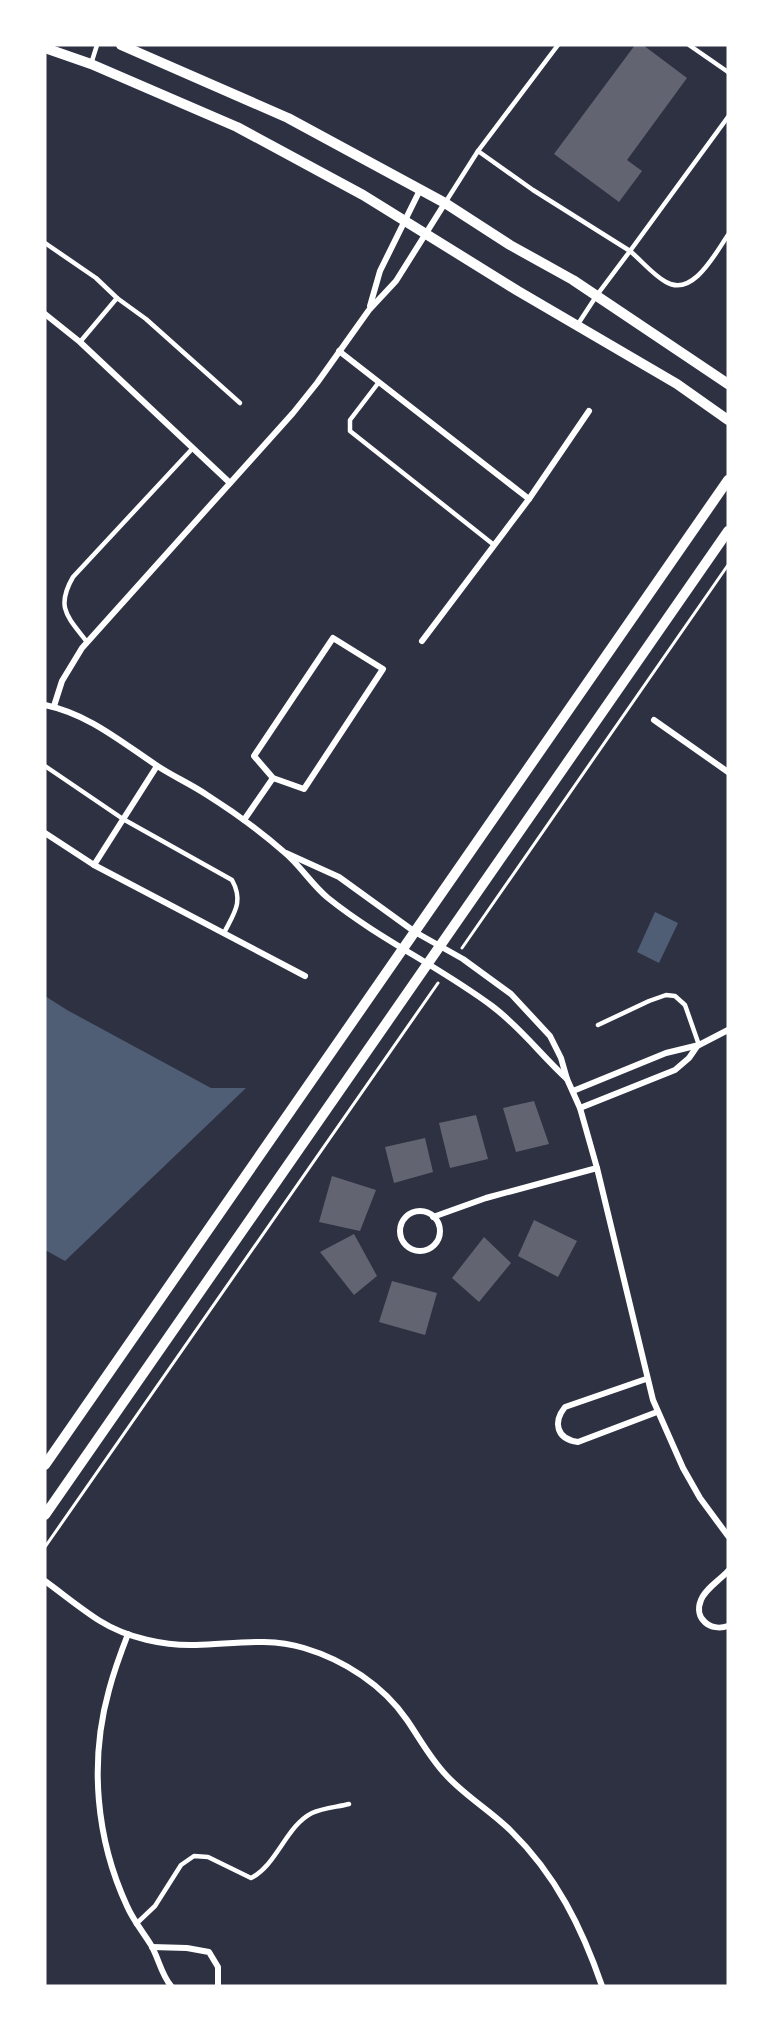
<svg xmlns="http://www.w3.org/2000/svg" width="773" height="2031" viewBox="0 0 773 2031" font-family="Merriweather,serif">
<rect width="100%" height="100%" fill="#2d3142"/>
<g fill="#4f5d75">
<path d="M655 912 678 923 659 963 637 952Z"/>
<path d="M45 996 67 1010 211 1088H246L65 1261 45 1250Z"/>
</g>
<g fill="#626471">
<path d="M635 45H643L687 78 627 160 642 171 619 202 554 154Z"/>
<path d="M534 1101 549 1144 516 1152 503 1108Z"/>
<path d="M476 1115 488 1159 450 1168 439 1123Z"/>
<path d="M425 1138 433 1172 394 1183 385 1147Z"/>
<path d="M332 1176 376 1190 360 1231 319 1222Z"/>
<path d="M534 1220 577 1241 558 1277 518 1256Z"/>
<path d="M354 1234 377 1276 354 1295 320 1252Z"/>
<path d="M484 1237 511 1263 479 1302 452 1278Z"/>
<path d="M392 1281 437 1293 425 1335 379 1322Z"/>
</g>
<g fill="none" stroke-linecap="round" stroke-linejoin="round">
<g stroke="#fff" stroke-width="3">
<path d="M462 948 728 565"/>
<path d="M45 1547 438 983"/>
</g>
<g stroke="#fff" stroke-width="4.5">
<path d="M689 45 728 72"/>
<path d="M91 64 97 45"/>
<path d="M478 151 558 45"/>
<path d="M445 203 478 151 533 190 630 251 728 117"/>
<path d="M45 243 96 278 117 298"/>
<path d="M578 324 597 295 630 251C642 261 653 275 666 282 693 298 716 252 728 235"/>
<path d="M80 342 117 298 146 319 240 403"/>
<path d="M379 382 350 420V431L494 545"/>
<path d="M87 642C68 617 55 608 73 577L192 449"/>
<path d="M45 766 123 819 232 880C244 902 234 913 224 933"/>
<path d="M598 1025 649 1001 666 995 675 996 685 1005 699 1045"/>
<path d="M136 1924 155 1906 181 1865 194 1856 208 1857 251 1878C277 1865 286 1826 312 1813 323 1808 337 1807 349 1804"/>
</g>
<g stroke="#fff" stroke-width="6">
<path d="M370 306 380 271 420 190"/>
<path d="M45 314 80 342 230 483"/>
<path d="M339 351 529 499"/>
<path d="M422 641 529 499 589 411"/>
<path d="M45 705C88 714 120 741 156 765 172 776 191 784 207 795 234 812 260 831 284 852 300 865 312 885 328 898 379 939 440 967 492 1006 520 1027 541 1055 567 1079"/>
<path d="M54 706 62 681 82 648 293 413 317 383 369 310 396 281 445 203"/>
<path d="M654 720 728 772"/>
<path d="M244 820 273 778 254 756 333 638 383 669 304 789 273 778"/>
<path d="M45 833 94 865 305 976"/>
<path d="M286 853 339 877 415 932 463 959 511 994 550 1036 561 1058 567 1079 580 1108 597 1168 653 1400 683 1468 700 1498 728 1536"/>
<path d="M94 865 157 766"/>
<path d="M573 1091 666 1053 699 1045 728 1030"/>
<path d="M580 1108 675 1070 689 1058 698 1045"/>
<circle cx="420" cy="1231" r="20"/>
<path d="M433 1217 486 1198 597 1168"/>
<path d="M646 1379 565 1407C553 1422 556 1439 578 1442L657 1412"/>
<path d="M728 1571C720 1580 705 1589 701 1600 693 1619 711 1632 728 1626"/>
<path d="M45 1581C63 1594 81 1609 100 1621 127 1638 165 1646 196 1645 233 1644 268 1637 304 1648 344 1660 383 1685 407 1720 420 1739 430 1758 446 1775 465 1796 491 1811 511 1831 556 1875 582 1928 602 1986"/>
<path d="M128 1634C121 1652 114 1671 109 1690 89 1762 96 1839 127 1906 133 1920 143 1932 151 1945 159 1959 161 1974 171 1986"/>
<path d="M152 1947 187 1948 209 1952 218 1967V1986"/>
</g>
<g stroke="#fff" stroke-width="10">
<path d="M121 45 288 118 445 203 510 245 573 280 728 384"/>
<path d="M45 48 91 64 237 127 363 195 518 291 677 384 728 420"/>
<path d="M45 1465 728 480"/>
<path d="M45 1515 728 531"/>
</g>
</g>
<rect width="773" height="2031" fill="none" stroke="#ffffff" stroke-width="93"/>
</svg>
